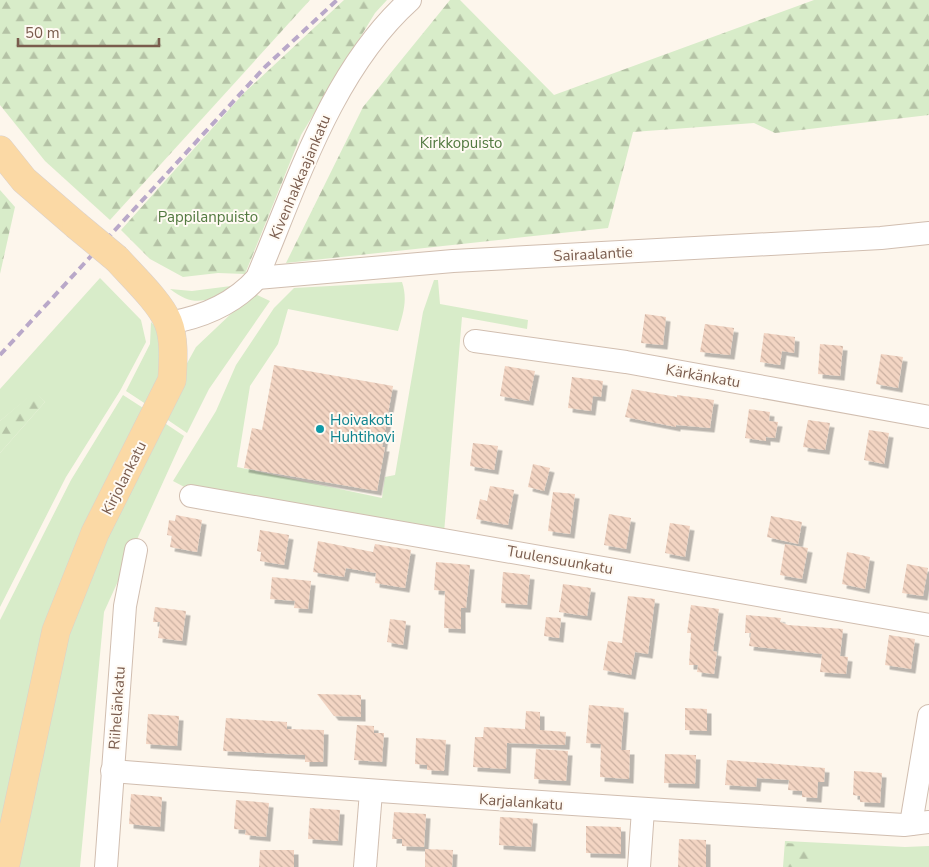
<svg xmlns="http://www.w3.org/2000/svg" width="929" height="867" viewBox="0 0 929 867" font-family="'Nunito Sans',sans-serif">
<defs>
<pattern id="forest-firs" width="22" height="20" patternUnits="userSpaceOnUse" patternTransform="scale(1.25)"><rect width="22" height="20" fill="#d8ecc9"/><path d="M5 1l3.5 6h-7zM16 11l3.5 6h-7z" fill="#b4c2a5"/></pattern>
<pattern id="building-back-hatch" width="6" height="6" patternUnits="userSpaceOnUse" patternTransform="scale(1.25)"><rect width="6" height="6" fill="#f3d5c3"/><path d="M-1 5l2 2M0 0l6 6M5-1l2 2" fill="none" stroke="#cab0a1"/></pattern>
<filter id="shadow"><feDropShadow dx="4.5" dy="4.5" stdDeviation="0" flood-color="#0004"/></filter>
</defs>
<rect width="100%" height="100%" fill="#fdf6ec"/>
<g fill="#d8ecc9">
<path d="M100 278 141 320 146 342 120 391 66 477 0 607V453L45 402 35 392 0 421V389Z"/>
<path d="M434 280H438L440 304 528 320 527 329 462 317 444 533 190 490 173 481 216 411 236 365 274 308 294 288 402 282C408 300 403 314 398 331L288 309 278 344 250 386 237 467 382 498 385 477 395 475 423 312Z"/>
<path d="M231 286 234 289C207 300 196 309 170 289L192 291Z"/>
<path d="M253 293 270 301 209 389 187 433 159 414 196 347Z"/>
<path d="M151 322 165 336 155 410 126 391 150 344Z"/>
<path d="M123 395 154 415 89 536 0 867V620L71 480Z"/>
<path d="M157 418 184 436 104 612 80 867H9L59 632Z"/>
<path d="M785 841 905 847 929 846V867H783Z"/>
</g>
<g fill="url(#forest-firs)">
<path d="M0 0H310L110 220 45 161 0 105Z"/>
<path d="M344 0H387L375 13 301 135 245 274 218 273 183 277 150 259 121 230 244 93Z"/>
<path d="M450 0H460L554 95 814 0H929V115L775 133 754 123 633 132 608 228 286 263 363 107Z"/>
<path d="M0 190 15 207 0 274Z"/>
<path d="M35 391 45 402 0 453V421Z"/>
<path d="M786 843 811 845 810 867H785Z"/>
</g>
<g fill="url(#building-back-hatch)" filter="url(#shadow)">
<path d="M645 314 666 317 663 345 641 343Z"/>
<path d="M705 324 734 328 730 355 700 352Z"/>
<path d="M764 333 795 337 794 353 782 351 780 365 760 362Z"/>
<path d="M820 344 843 346 840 376 818 374Z"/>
<path d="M881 354 903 357 898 388 876 384Z"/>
<path d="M274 365 393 386 382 447H385L377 491 244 468 252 428 262 430Z"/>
<path d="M505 366 535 371 529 401 500 396Z"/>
<path d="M572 377 603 381 601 397 593 396 591 411 568 408Z"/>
<path d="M632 389 677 397V395L714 400 710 428 676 425V427L625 417Z"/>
<path d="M749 409 770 412 769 421 778 422 775 438 766 437V441L745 438Z"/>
<path d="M808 420 830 423 825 450 803 447Z"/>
<path d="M869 430 889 433 884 464 864 460Z"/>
<path d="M473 443 498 446 494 470 470 466Z"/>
<path d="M533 464 550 468 544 491 528 487Z"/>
<path d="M490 486 514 490 508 525 476 519 480 499 487 501Z"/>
<path d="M553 492 575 494 570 534 548 531Z"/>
<path d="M609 514 631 518 626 549 604 545Z"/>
<path d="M176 515 202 520 197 552 170 547 172 536 167 535 169 520 175 521Z"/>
<path d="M771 516 802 522 798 544 767 537Z"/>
<path d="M670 523 690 526 685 557 665 553Z"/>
<path d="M260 530 289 535 284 565 260 561 261 552 257 551Z"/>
<path d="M318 541 373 552 375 544 411 550 405 588 375 583 376 573 346 568 344 577 313 572Z"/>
<path d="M785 544 808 548 802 579 780 575Z"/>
<path d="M847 552 870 557 865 589 842 584Z"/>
<path d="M436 562 470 565 466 608H461V629L444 628 445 591 434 590Z"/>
<path d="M907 564 928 568 923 596 902 593Z"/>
<path d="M503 572 530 575 527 605 501 603Z"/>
<path d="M272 577 311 581 308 609 294 608 295 601 270 599Z"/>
<path d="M563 584 591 588 587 616 559 612Z"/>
<path d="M628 596 655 599 648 654 635 652 631 675 603 670 608 641 622 643Z"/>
<path d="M691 605 719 609 713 651 717 652 714 674 697 672 698 665H689L691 633H687Z"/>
<path d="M155 607 186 611 182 641 158 638 160 622H153Z"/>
<path d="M746 615 781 618 780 622 788 625 843 629 840 656 848 657 846 674 820 672 822 654 749 646 751 633H745Z"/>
<path d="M546 617 561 618 559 638 544 636Z"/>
<path d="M390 619 406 621 403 645 387 642Z"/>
<path d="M889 635 915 639 911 669 885 665Z"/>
<path d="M317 694 361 695V717L334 716Z"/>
<path d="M589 705 624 708 621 750H630L629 779 600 777 601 744 586 743Z"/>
<path d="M685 708 707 709V731L685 730Z"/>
<path d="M526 711 540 712V730L566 732 565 745 507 743 506 769 473 767 475 737H483L484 727 525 729Z"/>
<path d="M148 714 179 716 177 746 146 744Z"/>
<path d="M226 718 287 722V729L324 730 323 762H305V755L223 751Z"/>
<path d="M357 725 374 726V733H384L382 762 354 760Z"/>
<path d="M416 738 446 740 444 771 427 770V765L415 764Z"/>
<path d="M536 749 568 751 566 781 534 779Z"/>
<path d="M665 754 696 755 695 784 664 783Z"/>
<path d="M727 760 825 768 824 782H818L817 798 802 797V791L788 790 789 780 757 778 756 787 725 785Z"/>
<path d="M854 771 882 773 880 803 860 802V796L853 795Z"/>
<path d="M131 794 162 797 160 827 129 824Z"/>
<path d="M236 800 269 803 266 837 245 835 246 830 234 829Z"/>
<path d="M310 808 340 810 338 841 308 839Z"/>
<path d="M394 812 426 814 424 847 402 846V839H392Z"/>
<path d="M500 817 533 819 531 847 499 845Z"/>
<path d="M586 826 621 827V854L586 853Z"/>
<path d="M679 839 706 840V867H678Z"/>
<path d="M425 849 453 850 452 867H425Z"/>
<path d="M260 850H294V867H259Z"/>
</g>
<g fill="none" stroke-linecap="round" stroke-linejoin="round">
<g stroke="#d1beb0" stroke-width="24">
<g id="minor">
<path d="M257 278 453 261 881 238 929 233"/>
<path d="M169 323C203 317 234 304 257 278 297 183 332 70 410 0"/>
<path d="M475 341 626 362 929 417"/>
<path d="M191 496 929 625"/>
<path d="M112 771C376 792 640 809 904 825L929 822"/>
<path d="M911 824 929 716"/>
<path d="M106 867 125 606 136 550"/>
<path d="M365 867 371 792"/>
<path d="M639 867 643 810"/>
</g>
</g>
<g stroke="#dad1cd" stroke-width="29">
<g id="major">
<path d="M0 150 24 180 76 225"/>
<path d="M5 867 56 631 95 533 172 380C173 363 175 339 168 322 160 302 132 276 117 259"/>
</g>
</g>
<use href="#minor" stroke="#fff" stroke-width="22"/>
<use href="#major" stroke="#fbd9a5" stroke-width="28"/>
<path stroke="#b9a8c9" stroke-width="4" stroke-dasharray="8 5" stroke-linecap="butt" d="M0 355 265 67 337 0"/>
<g stroke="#dad1cd" stroke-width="29" stroke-linecap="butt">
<path id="major-bridge" d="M76 225 117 259"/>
</g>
<use href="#major-bridge" stroke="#fbd9a5" stroke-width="28"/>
</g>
<circle fill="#0f9aa8" stroke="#fffaf3" stroke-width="2" cx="320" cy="429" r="5"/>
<g text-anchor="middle" stroke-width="4" stroke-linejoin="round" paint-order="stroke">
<g font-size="15" fill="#537a41" stroke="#fffaf3">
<text x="461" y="148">Kirkkopuisto</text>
<text x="208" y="222">Pappilanpuisto</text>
</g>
<g font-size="15" fill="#7a5c4d" stroke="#fffaf3">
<text transform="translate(300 177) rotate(-67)" y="5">Kivenhakkaajankatu</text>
<text transform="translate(593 254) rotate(-3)" y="5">Sairaalantie</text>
<text transform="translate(703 376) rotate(10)" y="5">Kärkänkatu</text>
<text transform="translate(124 478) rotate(-63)" y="5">Kirjolankatu</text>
<text transform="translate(560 560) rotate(10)" y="5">Tuulensuunkatu</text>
<text transform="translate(117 708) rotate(-86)" y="5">Riihelänkatu</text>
<text transform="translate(521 802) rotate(4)" y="5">Karjalankatu</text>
</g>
<g font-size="15" fill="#0d838f" stroke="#fffaf3" text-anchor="start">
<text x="330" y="425">Hoivakoti<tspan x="330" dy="17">Huhtihovi</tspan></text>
</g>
</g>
<path d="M18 38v8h141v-8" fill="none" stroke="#7a5c4d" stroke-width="2.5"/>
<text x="25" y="38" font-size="15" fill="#7a5c4d" stroke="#fffaf3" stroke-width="4" paint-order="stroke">50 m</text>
</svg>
